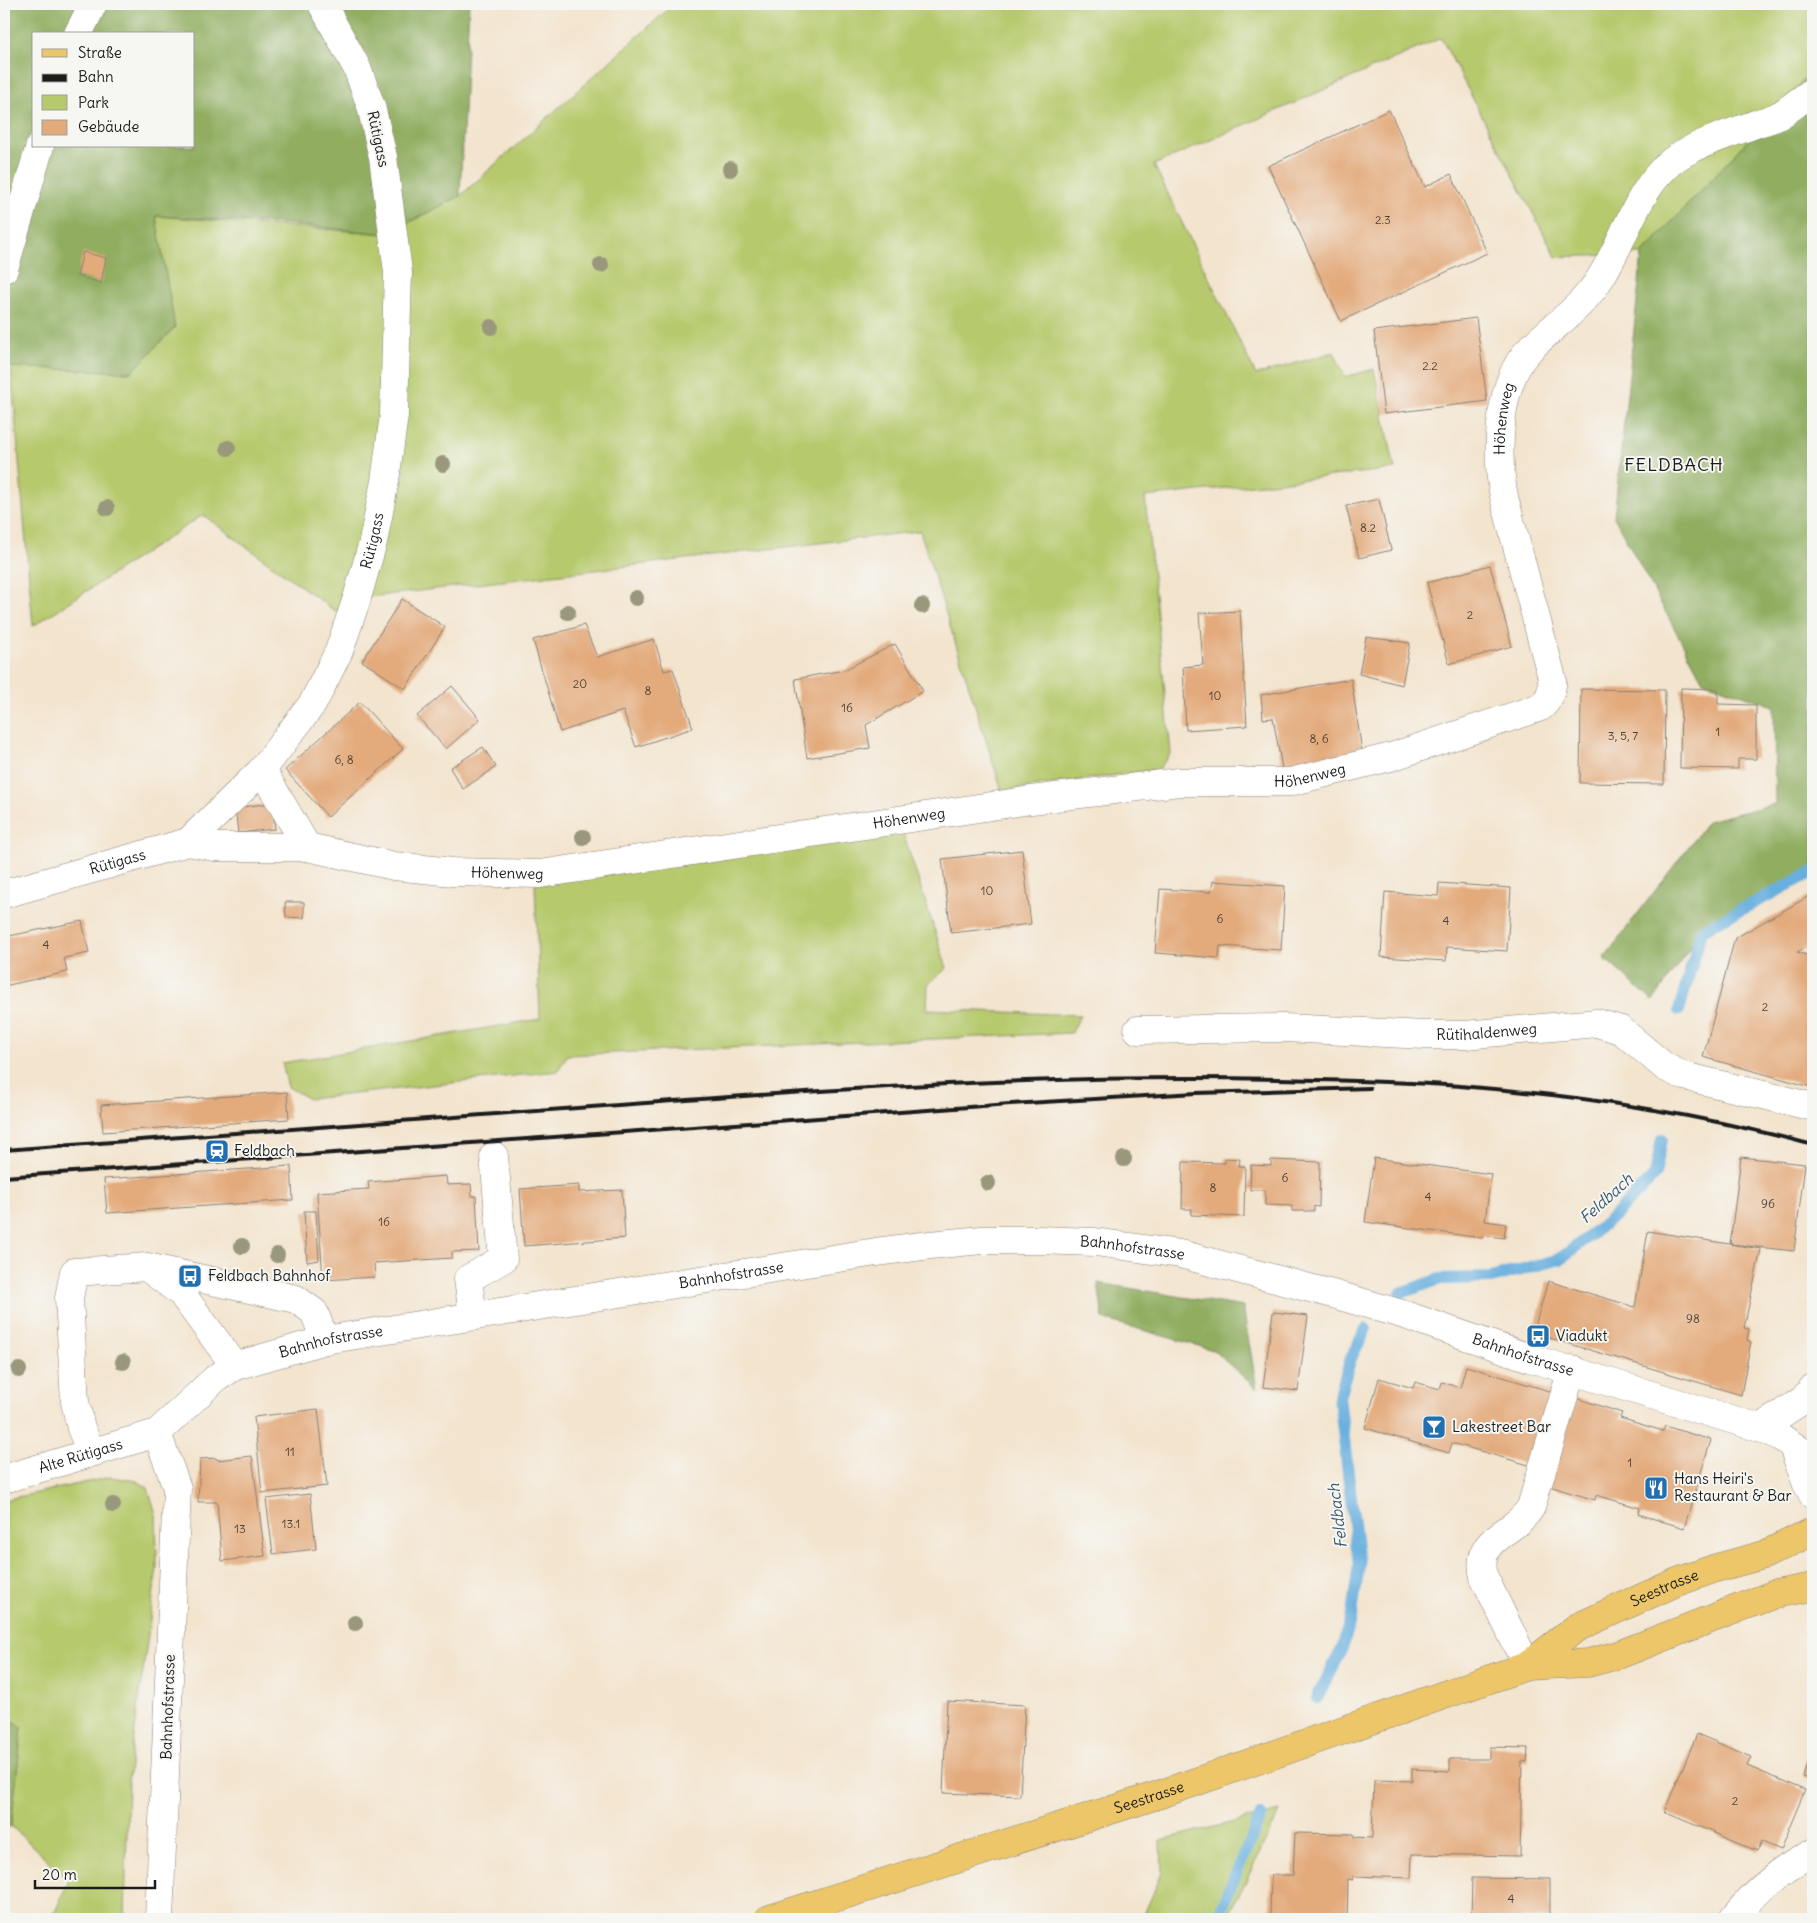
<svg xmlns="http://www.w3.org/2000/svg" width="1817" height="1923" viewBox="0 0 1817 1923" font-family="Delius,sans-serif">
<rect width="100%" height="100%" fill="#f6f6f2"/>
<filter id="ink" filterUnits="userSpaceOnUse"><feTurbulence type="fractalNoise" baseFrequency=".02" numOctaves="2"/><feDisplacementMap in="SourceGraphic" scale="10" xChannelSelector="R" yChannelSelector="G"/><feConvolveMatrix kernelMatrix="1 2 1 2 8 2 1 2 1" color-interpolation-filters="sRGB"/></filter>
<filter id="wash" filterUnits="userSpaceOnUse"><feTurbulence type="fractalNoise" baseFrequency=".0096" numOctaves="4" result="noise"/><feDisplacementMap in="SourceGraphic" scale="20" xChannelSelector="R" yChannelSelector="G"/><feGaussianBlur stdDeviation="1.12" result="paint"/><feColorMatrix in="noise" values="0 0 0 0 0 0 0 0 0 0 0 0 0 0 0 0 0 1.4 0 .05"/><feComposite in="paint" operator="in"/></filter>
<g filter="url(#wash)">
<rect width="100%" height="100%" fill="#f3e4ce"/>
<g fill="#b6c96c" stroke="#697244">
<path d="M674 4H1813V70L1642 254 1556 257 1441 38 1154 165 1256 375 1334 352 1345 377 1374 369 1395 469 1145 497 1171 753 1159 769 1002 791 920 531 369 597 335 611 203 515 33 626 11 367 132 372 156 216 386 234 460 196Z"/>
<path d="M903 833 947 968 928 984 927 1009 1080 1015 1072 1033 567 1055 558 1071 309 1099 288 1087 282 1063 540 1019 535 884Z"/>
<path d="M111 1477 137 1481 148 1488 156 1514 157 1568 128 1781 125 1919H52L69 1880 11 1826 22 1727 4 1715V1500Z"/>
<path d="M1280 1811 1247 1879 1226 1919H1142L1162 1873 1161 1840Z"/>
</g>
<g fill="#90ad60" stroke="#56643e" fill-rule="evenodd">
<path d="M4 4H469L460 196 386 234 276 223 156 216 175 327 132 372 4 367ZM34 34H194V146H34Z"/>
<path d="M1813 70V872L1702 930 1653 1001 1604 958 1708 821 1775 804 1774 706 1703 681 1614 517 1642 254Z"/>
<path d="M1098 1283 1243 1307 1257 1389 1213 1350 1103 1319Z"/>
<path d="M4 1715 22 1727 11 1826 4 1831Z"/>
</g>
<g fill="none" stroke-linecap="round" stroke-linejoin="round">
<g stroke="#67afde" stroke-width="12">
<path d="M1679 1010 1702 930 1813 872"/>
<path d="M1401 1293 1440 1279 1491 1278 1560 1259 1612 1218 1655 1175 1662 1139"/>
<path d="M1317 1698 1342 1649 1352 1614 1359 1565 1339 1397 1351 1358 1366 1329"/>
<path d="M1217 1919 1261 1815"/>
</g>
</g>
<g id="blocks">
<g fill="#e3aa7b">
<path d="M1389 110 1425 187 1451 174 1487 253 1341 321 1268 166Z"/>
<path d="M83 252 106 258 101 283 77 276Z"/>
<path d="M1476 318 1487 401 1384 414 1374 331Z"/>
<path d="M1379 499 1391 550 1359 558 1346 506Z"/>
<path d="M1490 565 1512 646 1449 664 1427 583Z"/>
<path d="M402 599 445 627 405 689 362 661Z"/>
<path d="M1240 611 1247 726 1186 730 1183 667 1203 665 1199 613Z"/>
<path d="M584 625 597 657 654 639 664 671 673 669 693 728 636 747 623 711 560 732 533 640Z"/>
<path d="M1366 637 1410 643 1402 685 1359 674Z"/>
<path d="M895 644 923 691 866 725 870 748 807 758 795 679 844 670Z"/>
<path d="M1351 679 1363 758 1283 774 1273 718 1263 719 1261 695Z"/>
<path d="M452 686 480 719 446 749 417 716Z"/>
<path d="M1681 688 1718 689V704L1756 705V759H1738V769L1680 768Z"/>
<path d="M1581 689 1665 690 1664 784 1580 783Z"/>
<path d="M360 702 403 749 328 817 285 770Z"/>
<path d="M483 747 496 767 463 789 450 768Z"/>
<path d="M272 803 275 829 238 833 235 808Z"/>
<path d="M1022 850 1031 924 951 933 942 859Z"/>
<path d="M1213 881 1285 886 1281 950 1220 946 1219 958 1155 953 1160 889 1211 892Z"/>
<path d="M1439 883 1511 888 1507 951 1447 947 1446 961 1381 957 1385 892 1438 896Z"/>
<path d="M1813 894V944L1797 952 1813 957V1079L1811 1087 1703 1057 1735 938Z"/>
<path d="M285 902H304V918L286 917Z"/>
<path d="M82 921 89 953 64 958 67 972 4 986V937Z"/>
<path d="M287 1092 289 1119 103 1132 101 1105Z"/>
<path d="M1741 1157 1805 1164 1794 1251 1730 1244Z"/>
<path d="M1225 1158 1240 1159 1239 1166H1245L1244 1217 1191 1215 1192 1209H1182L1183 1162 1225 1163Z"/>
<path d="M1374 1158 1491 1174 1485 1221 1506 1224 1504 1238 1483 1235 1482 1238 1365 1222Z"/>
<path d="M1271 1160 1320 1162 1319 1207 1314 1206V1211H1292V1206L1265 1205V1190H1250L1251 1165 1271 1166Z"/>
<path d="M291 1166 293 1200 107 1213 104 1179Z"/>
<path d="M446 1176 447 1185 471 1184 472 1196H476L479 1251 452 1252V1258L374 1263 375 1277 323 1280 317 1192 369 1189 368 1182Z"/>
<path d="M579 1185V1192L622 1190 625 1238 524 1246 520 1189Z"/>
<path d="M304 1211H316L319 1260 307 1262Z"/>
<path d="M1648 1231 1761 1249 1744 1328 1749 1329 1747 1340 1751 1341 1741 1395 1533 1333 1548 1281 1635 1307Z"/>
<path d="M1273 1312 1308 1316 1298 1391 1263 1387Z"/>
<path d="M1466 1366 1553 1392 1532 1466 1452 1443 1449 1453 1365 1428 1379 1378 1413 1388 1415 1382 1440 1389 1442 1382 1460 1388Z"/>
<path d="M1576 1398 1622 1413 1620 1418 1663 1431 1665 1426 1711 1440 1684 1528 1638 1514 1640 1508 1596 1495 1595 1500 1549 1486Z"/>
<path d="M318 1409 327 1486 262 1493 254 1417Z"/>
<path d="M252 1456 265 1556 222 1561 217 1502H198L200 1459 216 1458 217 1460Z"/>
<path d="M310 1494 316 1549 273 1554 266 1499Z"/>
<path d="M947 1701 1025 1705 1020 1796 943 1793Z"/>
<path d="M1697 1734 1751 1757 1747 1766 1805 1790 1780 1850 1761 1842 1757 1851 1664 1812Z"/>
<path d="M1813 1741V1780L1803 1777Z"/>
<path d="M1489 1747 1528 1748 1527 1762 1522 1761 1520 1856 1412 1854 1411 1878 1353 1876V1880L1348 1879 1347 1919H1270L1271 1875H1293L1295 1833 1354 1834V1837L1372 1838 1374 1780 1412 1781V1769L1450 1771V1759H1489Z"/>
<path d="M1472 1878 1550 1879V1919H1471Z"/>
</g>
</g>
</g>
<g filter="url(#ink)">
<use href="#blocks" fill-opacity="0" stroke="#888075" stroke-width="1"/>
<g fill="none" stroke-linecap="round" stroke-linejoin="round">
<g stroke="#888075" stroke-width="29">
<g id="minor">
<path d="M78 34 93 4"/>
<path d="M4 269 40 146"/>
<path d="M262 770 307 847"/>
<path id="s1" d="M188 842 215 847H307L394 866 453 872 540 874 1031 800 1179 782H1290L1391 757 1541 707C1550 699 1553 690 1552 678L1505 501C1495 458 1497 382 1530 349 1556 323 1581 309 1601 277 1624 240 1638 188 1672 161 1696 143 1730 134 1758 123 1765 121 1773 119 1780 115 1791 108 1802 99 1813 91"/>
<path id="s2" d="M4 894 188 842 262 770 313 703 339 651 357 598 373 542 385 481 394 415 398 272 383 157 371 106 357 68 322 4"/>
<path id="s3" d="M1138 1030 1284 1028 1425 1035H1465L1597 1023 1621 1030 1665 1067 1684 1076 1813 1107"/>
<path d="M152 1271 181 1293 235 1366"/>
<path d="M473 1316 468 1279 503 1259 494 1156"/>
<path d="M1760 1428 1803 1400 1813 1388"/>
<path d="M157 1433 177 1488 159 1919"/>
<path d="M1793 1447 1806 1482 1813 1495"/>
<path d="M91 1452 81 1428 75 1402 69 1298 74 1272 147 1267 296 1299 314 1312 325 1340"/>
<path id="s4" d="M4 1479 157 1433 215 1379 235 1366 325 1340 876 1252 930 1245 982 1240H1038L1095 1242 1180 1254 1340 1296 1405 1315 1530 1358 1760 1428 1779 1436 1813 1459"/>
<path d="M1527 1666 1484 1577C1474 1535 1514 1536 1531 1507L1572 1369"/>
<path d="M1733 1919C1755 1891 1781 1869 1813 1853"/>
</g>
</g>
<g stroke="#888075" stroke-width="29">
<g id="major">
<path id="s5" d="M1527 1666 1576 1628 1604 1615 1677 1582 1716 1568 1764 1555 1813 1531"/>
<path id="s6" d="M769 1919 1158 1795 1527 1666 1588 1663 1618 1655 1775 1594 1813 1587"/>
</g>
</g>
<use href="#minor" stroke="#fff" stroke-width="28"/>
<use href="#major" stroke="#ecc669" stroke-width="28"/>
<g stroke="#1c1c1c" stroke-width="4">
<path d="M4 1150C231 1133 459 1117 687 1100 897 1085 1106 1073 1316 1080 1368 1081 1420 1082 1471 1087 1586 1096 1702 1115 1813 1145"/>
<path d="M4 1177 1010 1104 1196 1093 1370 1088"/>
</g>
</g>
<g fill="#9a987c">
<circle cx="730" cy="169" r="8"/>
<circle cx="601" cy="265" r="8"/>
<circle cx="491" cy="327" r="8"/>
<circle cx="228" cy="448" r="8"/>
<circle cx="443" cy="464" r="8"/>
<circle cx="107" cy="508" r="8"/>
<circle cx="636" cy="598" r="8"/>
<circle cx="922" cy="606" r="8"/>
<circle cx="568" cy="612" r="8"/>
<circle cx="583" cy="837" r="8"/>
<circle cx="1124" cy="1159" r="8"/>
<circle cx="988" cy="1183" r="8"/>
<circle cx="242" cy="1246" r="8"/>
<circle cx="277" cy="1255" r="8"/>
<circle cx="123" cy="1362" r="8"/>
<circle cx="19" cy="1370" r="8"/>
<circle cx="113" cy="1505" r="8"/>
<circle cx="355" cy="1623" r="8"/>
</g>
</g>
<defs>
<g id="station-square" transform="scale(1.25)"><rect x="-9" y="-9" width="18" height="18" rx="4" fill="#1f6fb2" stroke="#f6f6f2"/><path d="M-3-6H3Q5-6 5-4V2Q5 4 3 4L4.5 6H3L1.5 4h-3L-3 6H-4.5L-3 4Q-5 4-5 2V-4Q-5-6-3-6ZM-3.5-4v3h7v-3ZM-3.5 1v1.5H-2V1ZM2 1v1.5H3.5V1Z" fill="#fff"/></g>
<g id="bus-square" transform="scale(1.25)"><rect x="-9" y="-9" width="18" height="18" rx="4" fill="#1f6fb2" stroke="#f6f6f2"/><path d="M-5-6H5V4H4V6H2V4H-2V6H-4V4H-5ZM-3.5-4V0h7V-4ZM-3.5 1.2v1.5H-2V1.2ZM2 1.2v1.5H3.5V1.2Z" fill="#fff"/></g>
<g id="bar-square" transform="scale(1.25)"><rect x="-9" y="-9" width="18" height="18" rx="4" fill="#1f6fb2" stroke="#f6f6f2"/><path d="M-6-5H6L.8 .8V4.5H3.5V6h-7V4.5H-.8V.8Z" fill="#fff"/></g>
<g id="restaurant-square" transform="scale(1.25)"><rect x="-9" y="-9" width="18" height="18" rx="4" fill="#1f6fb2" stroke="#f6f6f2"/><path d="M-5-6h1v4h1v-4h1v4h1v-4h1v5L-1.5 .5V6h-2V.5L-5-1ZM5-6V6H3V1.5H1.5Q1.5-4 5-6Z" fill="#fff"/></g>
</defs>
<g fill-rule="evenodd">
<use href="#station-square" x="217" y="1151"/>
<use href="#bus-square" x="190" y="1276"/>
<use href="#bus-square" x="1538" y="1336"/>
<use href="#bar-square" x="1434" y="1427"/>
<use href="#restaurant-square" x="1656" y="1488"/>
</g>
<g text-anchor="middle" stroke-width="4" stroke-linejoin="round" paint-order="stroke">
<g font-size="12" fill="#4e4034">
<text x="1383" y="224">2.3</text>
<text x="1430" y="370">2.2</text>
<text x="1368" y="532">8.2</text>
<text x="1470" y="619">2</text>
<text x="580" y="688">20</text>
<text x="648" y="695">8</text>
<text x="1215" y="700">10</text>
<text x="847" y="712">16</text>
<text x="1718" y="736">1</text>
<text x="1623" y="740">3, 5, 7</text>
<text x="1319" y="743">8, 6</text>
<text x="344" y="764">6, 8</text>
<text x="987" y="895">10</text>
<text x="1220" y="923">6</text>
<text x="1446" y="925">4</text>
<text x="46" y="949">4</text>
<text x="1765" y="1011">2</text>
<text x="1285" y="1182">6</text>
<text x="1213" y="1192">8</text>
<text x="1428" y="1201">4</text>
<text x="1768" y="1208">96</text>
<text x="384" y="1226">16</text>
<text x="1693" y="1323">98</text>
<text x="290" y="1456">11</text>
<text x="1630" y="1467">1</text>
<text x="291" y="1528">13.1</text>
<text x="240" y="1533">13</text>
<text x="1735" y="1805">2</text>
<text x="1511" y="1903">4</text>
</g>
<g font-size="15" fill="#1c1c1c" stroke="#f6f6f2">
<text transform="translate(378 139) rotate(78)" y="5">Rütigass</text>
<text dy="5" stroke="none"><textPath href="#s1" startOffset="1672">Höhenweg</textPath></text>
<text dy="5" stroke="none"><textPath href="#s2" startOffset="552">Rütigass</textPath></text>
<text dy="5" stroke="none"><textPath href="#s1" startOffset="1132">Höhenweg</textPath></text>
<text dy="5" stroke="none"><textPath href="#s1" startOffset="728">Höhenweg</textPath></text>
<text dy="5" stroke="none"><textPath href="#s2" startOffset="118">Rütigass</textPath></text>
<text dy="5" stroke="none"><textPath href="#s1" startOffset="322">Höhenweg</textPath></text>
<text dy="5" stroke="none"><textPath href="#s3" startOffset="349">Rütihaldenweg</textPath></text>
<text dy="5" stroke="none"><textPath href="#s4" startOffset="1172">Bahnhofstrasse</textPath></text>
<text dy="5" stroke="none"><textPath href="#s4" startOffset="768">Bahnhofstrasse</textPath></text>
<text dy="5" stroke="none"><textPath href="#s4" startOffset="362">Bahnhofstrasse</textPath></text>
<text dy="5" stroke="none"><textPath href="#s4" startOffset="1578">Bahnhofstrasse</textPath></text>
<text dy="5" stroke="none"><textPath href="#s4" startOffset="80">Alte Rütigass</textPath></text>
<text dy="5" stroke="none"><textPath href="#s5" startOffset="159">Seestrasse</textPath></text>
<text transform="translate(168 1707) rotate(-88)" y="5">Bahnhofstrasse</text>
<text dy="5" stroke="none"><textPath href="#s6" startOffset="399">Seestrasse</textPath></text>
</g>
<g font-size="15" fill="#1c1c1c" stroke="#f6f6f2" text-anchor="start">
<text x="234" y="1156">Feldbach</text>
<text x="208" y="1281">Feldbach Bahnhof</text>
<text x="1556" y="1341">Viadukt</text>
<text x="1452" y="1432">Lakestreet Bar</text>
<text x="1674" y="1484">Hans Heiri's<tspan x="1674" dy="17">Restaurant &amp; Bar</tspan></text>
</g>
<g font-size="16" font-style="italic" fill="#3a576a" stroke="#f6f6f2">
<text transform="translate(1606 1198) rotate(-42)" y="6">Feldbach</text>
<text transform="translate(1337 1516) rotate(-97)" y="6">Feldbach</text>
</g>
<g font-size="18" letter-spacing="1" fill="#1c1c1c" stroke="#f6f6f2">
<text x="1674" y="471">FELDBACH</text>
</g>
</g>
<rect width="1817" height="1923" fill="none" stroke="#f6f6f2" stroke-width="20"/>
<rect x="32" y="32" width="162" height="115" fill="#f6f6f2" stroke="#9f9f9c"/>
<rect x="42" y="49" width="25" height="8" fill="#ecc669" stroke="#9f9f9c"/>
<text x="78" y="58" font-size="15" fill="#1c1c1c">Straße</text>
<rect x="42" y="74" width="25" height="8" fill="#1c1c1c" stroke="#9f9f9c"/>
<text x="78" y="82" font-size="15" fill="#1c1c1c">Bahn</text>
<rect x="42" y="95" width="25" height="15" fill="#b6c96c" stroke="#9f9f9c"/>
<text x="78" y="108" font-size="15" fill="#1c1c1c">Park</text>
<rect x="42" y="120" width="25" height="15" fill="#e3aa7b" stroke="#9f9f9c"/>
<text x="78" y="132" font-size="15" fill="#1c1c1c">Gebäude</text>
<path d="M35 1880v8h120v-8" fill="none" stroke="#1c1c1c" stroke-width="2.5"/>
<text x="42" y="1880" font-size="15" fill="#1c1c1c" stroke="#f6f6f2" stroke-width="4" paint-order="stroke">20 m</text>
</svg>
